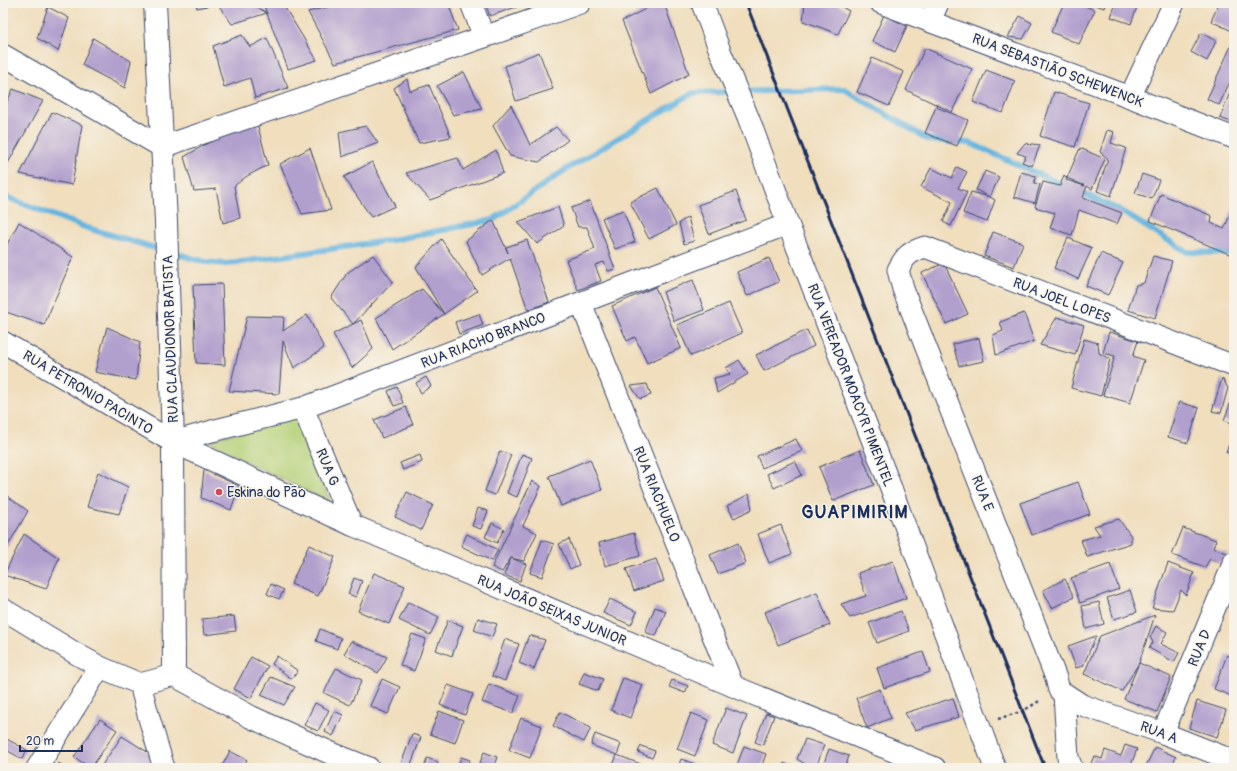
<svg xmlns="http://www.w3.org/2000/svg" width="1237" height="771" viewBox="0 0 1237 771" font-family="Pangolin,sans-serif">
<rect width="100%" height="100%" fill="#f7f3e8"/>
<filter id="ink" filterUnits="userSpaceOnUse"><feTurbulence type="fractalNoise" baseFrequency=".025" numOctaves="2"/><feDisplacementMap in="SourceGraphic" scale="8" xChannelSelector="R" yChannelSelector="G"/><feConvolveMatrix kernelMatrix="1 2 1 2 8 2 1 2 1" color-interpolation-filters="sRGB"/></filter>
<filter id="wash" filterUnits="userSpaceOnUse"><feTurbulence type="fractalNoise" baseFrequency=".012" numOctaves="4" result="noise"/><feDisplacementMap in="SourceGraphic" scale="16" xChannelSelector="R" yChannelSelector="G"/><feGaussianBlur stdDeviation="0.9" result="paint"/><feColorMatrix in="noise" values="0 0 0 0 0 0 0 0 0 0 0 0 0 0 0 0 0 1.4 0 .05"/><feComposite in="paint" operator="in"/></filter>
<g filter="url(#wash)">
<rect width="100%" height="100%" fill="#f0debd"/>
<path fill="#b3d076" stroke="#67806a" d="M294 413 330 502 245 461 210 441Z"/>
<g fill="none" stroke-linecap="round" stroke-linejoin="round">
<g stroke="#65b4df" stroke-width="6">
<path d="M1078 191 1119 210 1187 252 1234 253"/>
<path d="M3 196 87 228 162 250"/>
<path d="M171 252 205 262 227 264 392 240 493 220 565 170 693 93 844 89 929 140 970 143 1067 187"/>
</g>
</g>
<g id="blocks">
<g fill="#b19fcd">
<path d="M196 3H216V4L197 8Z"/>
<path d="M217 3H250L267 13 232 24Z"/>
<path d="M263 3H282L317 60 288 69Z"/>
<path d="M343 3H448L458 30 335 63 308 12Z"/>
<path d="M485 3H528L490 16Z"/>
<path d="M657 3H664L689 74 651 94 622 21Z"/>
<path d="M805 3H835L849 11 838 34 803 21Z"/>
<path d="M1064 3H1078L1095 10 1079 44 1051 32Z"/>
<path d="M1090 3H1106L1104 8Z"/>
<path d="M1116 3 1138 4 1131 24 1111 17Z"/>
<path d="M1219 3H1234V32L1211 21Z"/>
<path d="M48 7 69 18 58 51 37 38Z"/>
<path d="M884 15 907 26 895 52 872 41Z"/>
<path d="M1020 16 1032 23 1023 39 1008 37Z"/>
<path d="M1201 33 1216 41 1207 61 1191 52Z"/>
<path d="M242 35 250 47 267 38 288 88 255 98 250 78 224 87 213 46Z"/>
<path d="M93 38 131 61 125 88 82 65Z"/>
<path d="M1231 46 1234 48V73L1219 105 1207 99Z"/>
<path d="M925 48 972 69 952 112 906 90Z"/>
<path d="M539 52 553 89 516 101 505 66Z"/>
<path d="M872 58 904 72 889 106 857 92Z"/>
<path d="M986 70 1015 81 1003 113 973 102Z"/>
<path d="M464 72 482 109 453 115 437 86Z"/>
<path d="M407 79 410 91 429 85 451 137 419 143 394 88Z"/>
<path d="M1234 82V123L1220 118Z"/>
<path d="M13 89 43 101 3 172V110Z"/>
<path d="M1054 92 1089 103 1075 147 1040 136Z"/>
<path d="M511 105 530 145 556 127 568 140 539 162 510 156 493 126Z"/>
<path d="M936 107 968 120 957 146 925 133Z"/>
<path d="M52 112 82 125 72 185 20 174Z"/>
<path d="M255 115 268 165 247 176 234 186 240 218 223 223 216 189 194 191 184 157Z"/>
<path d="M366 126 378 143 342 157 339 132Z"/>
<path d="M1107 130 1114 132 1111 143 1126 148 1111 196 1097 191 1108 159 1100 152Z"/>
<path d="M1025 143 1031 145 1032 144 1040 145 1032 166 1022 162 1026 156 1017 153Z"/>
<path d="M310 148 331 210 302 214 280 164Z"/>
<path d="M1080 148 1105 159 1092 189 1087 186 1083 198 1122 213 1117 224 1079 210 1072 235 1050 228 1055 213 1035 207 1043 182 1060 186 1064 175 1067 178 1066 180 1085 186 1067 178Z"/>
<path d="M496 150 503 173 430 200 406 173 458 158 463 170Z"/>
<path d="M372 162 395 206 371 217 344 177Z"/>
<path d="M957 167 967 172 958 188 967 192 951 226 943 222 952 202 921 187 931 168 952 178Z"/>
<path d="M985 171 999 177 990 197 995 200 987 222 963 213 971 192 990 197 976 190Z"/>
<path d="M1021 172 1036 176 1034 183 1040 184 1035 203 1014 197Z"/>
<path d="M1142 174 1159 180 1152 199 1135 193Z"/>
<path d="M658 188 676 225 649 239 630 202Z"/>
<path d="M736 191 746 220 709 234 698 205Z"/>
<path d="M1161 194 1212 216 1211 223 1224 229 1234 206V256L1150 221Z"/>
<path d="M590 201 615 269 608 271 604 262 595 265 601 281 578 290 566 260 595 249 587 227H578L571 208Z"/>
<path d="M558 207 564 226 537 244 518 222Z"/>
<path d="M623 210 635 242 615 249 602 218Z"/>
<path d="M688 217 694 241 684 244 679 223Z"/>
<path d="M493 220 508 253 506 247 527 240 549 302 528 310 510 258 482 275 466 241Z"/>
<path d="M19 222 73 257 44 325 3 311V252Z"/>
<path d="M993 232 1023 243 1014 267 984 256Z"/>
<path d="M1068 238 1092 248 1078 279 1054 268Z"/>
<path d="M441 239 477 291 444 314 392 349 376 318 422 289 444 314 416 267Z"/>
<path d="M1101 253 1123 263 1108 295 1086 286Z"/>
<path d="M373 255 393 282 353 324 361 320 373 349 352 368 333 334 353 324 331 298 347 273Z"/>
<path d="M1153 256 1172 261 1155 318 1128 310 1136 285 1144 283Z"/>
<path d="M769 258 779 282 747 296 737 272Z"/>
<path d="M944 263 968 314 946 324 922 273Z"/>
<path d="M693 280 704 310 674 321 663 292Z"/>
<path d="M222 284 225 365 196 363 193 285Z"/>
<path d="M655 287 681 348 647 363 635 337 627 341 612 306Z"/>
<path d="M729 303 742 333 691 356 677 325Z"/>
<path d="M1024 313 1034 341 996 355 993 335 1003 331 1000 322Z"/>
<path d="M479 314 483 325 459 334 455 322Z"/>
<path d="M307 315 324 348 294 368 283 341 279 394 229 391 247 316 284 317 283 331Z"/>
<path d="M1057 317 1084 325 1075 355 1040 345Z"/>
<path d="M107 327 140 342 136 380 95 372Z"/>
<path d="M807 330 814 346 764 371 756 355Z"/>
<path d="M1109 332 1138 341 1133 356 1144 360 1130 403 1103 395 1115 356 1103 353Z"/>
<path d="M979 338 984 361 959 366 953 344Z"/>
<path d="M1084 339 1098 343 1099 353 1110 359 1101 396 1071 388Z"/>
<path d="M739 360 748 374 717 393 714 378 730 374 726 368Z"/>
<path d="M426 377 431 386 421 393 416 383Z"/>
<path d="M1222 378 1228 388 1221 413 1212 411Z"/>
<path d="M647 384 651 395 640 399 631 386Z"/>
<path d="M397 387 403 403 394 406 388 391Z"/>
<path d="M1234 394V424L1224 420Z"/>
<path d="M1179 402 1199 408 1188 443 1168 437Z"/>
<path d="M406 407 413 425 382 438 374 420Z"/>
<path d="M1234 432V455L1226 452Z"/>
<path d="M796 439 802 451 762 468 757 456Z"/>
<path d="M860 450 874 485 833 501 819 467Z"/>
<path d="M500 451 511 455 495 495 485 491Z"/>
<path d="M522 454 532 458 517 497 507 493Z"/>
<path d="M420 455 422 462 403 470 400 463Z"/>
<path d="M590 459 602 490 561 506 549 476Z"/>
<path d="M795 461 802 475 774 488 767 474Z"/>
<path d="M204 470 239 486 231 510 201 498Z"/>
<path d="M98 472 128 487 119 514 87 507Z"/>
<path d="M532 481 541 486 523 526 537 533 524 561 511 558 526 564 520 581 504 575 511 558 502 572 492 567Z"/>
<path d="M1078 482 1090 514 1032 535 1020 503Z"/>
<path d="M407 492 433 505 421 530 395 517Z"/>
<path d="M3 493 28 511 3 554Z"/>
<path d="M749 494 752 509 734 518 727 506Z"/>
<path d="M478 508 488 511 481 529 472 526Z"/>
<path d="M1119 519 1131 536V543L1087 557 1081 540 1100 535 1094 526Z"/>
<path d="M492 523 504 529 497 543 485 537Z"/>
<path d="M781 525 792 554 769 563 758 534Z"/>
<path d="M1183 528 1216 540 1213 548 1227 553 1223 564 1210 559 1205 567 1172 555Z"/>
<path d="M634 533 640 556 605 566 599 543Z"/>
<path d="M24 534 59 558 46 589 4 575Z"/>
<path d="M467 534 498 550 492 561 461 546Z"/>
<path d="M569 539 579 565 570 569 559 544Z"/>
<path d="M542 540 554 544 542 577 530 573Z"/>
<path d="M738 543 746 563 718 574 710 555Z"/>
<path d="M309 545 335 557 318 596 291 584Z"/>
<path d="M656 559 664 581 634 591 626 569Z"/>
<path d="M893 561 906 598 850 618 841 604 866 596 858 573Z"/>
<path d="M1168 563 1194 573 1186 595 1181 590 1173 610 1152 608Z"/>
<path d="M1110 564 1119 589 1080 603 1071 578Z"/>
<path d="M374 573 405 586 389 624 358 611Z"/>
<path d="M354 578 362 581 356 597 348 594Z"/>
<path d="M1065 579 1074 597 1052 608 1043 590Z"/>
<path d="M271 584 284 590 279 599 267 594Z"/>
<path d="M1130 590 1137 612 1114 619 1107 598Z"/>
<path d="M817 592 830 625 778 645 765 612Z"/>
<path d="M610 599 637 612 631 625 603 613Z"/>
<path d="M408 602 439 617 430 635 399 620Z"/>
<path d="M1099 602 1104 624 1086 629 1082 606Z"/>
<path d="M655 607 666 611 656 636 645 632Z"/>
<path d="M901 611 909 631 877 643 869 623Z"/>
<path d="M1155 615 1139 663 1122 691 1084 674 1100 636Z"/>
<path d="M234 616 236 631 204 635 202 619Z"/>
<path d="M478 618 497 624 492 637 474 630Z"/>
<path d="M448 620 463 626 452 656 436 650Z"/>
<path d="M1156 626 1167 632 1161 644 1179 653 1174 662 1149 648 1153 642 1150 637Z"/>
<path d="M320 629 341 638 337 649 316 641Z"/>
<path d="M412 634 426 639 414 671 400 665Z"/>
<path d="M529 635 545 640 534 669 519 663Z"/>
<path d="M1096 636 1083 666 1076 668 1068 646Z"/>
<path d="M505 639 519 644 505 681 492 676Z"/>
<path d="M351 641 387 657 378 673 344 654Z"/>
<path d="M923 652 930 672 884 688 877 668Z"/>
<path d="M1227 655 1234 658V697L1214 689Z"/>
<path d="M277 656 298 671 292 679 272 664Z"/>
<path d="M251 657 268 666 251 698 234 689Z"/>
<path d="M1139 663 1171 677 1157 712 1124 699Z"/>
<path d="M336 668 362 680 350 705 324 693Z"/>
<path d="M584 672 603 679 598 691 579 684Z"/>
<path d="M271 677 295 687 284 705 261 695Z"/>
<path d="M623 678 643 685 630 718 611 710Z"/>
<path d="M382 679 400 687 388 714 370 706Z"/>
<path d="M672 680 688 686 685 693 669 687Z"/>
<path d="M489 684 520 696 513 713 482 702Z"/>
<path d="M448 685 473 694 465 715 440 705Z"/>
<path d="M880 689 891 718 867 728 856 698Z"/>
<path d="M953 698 959 717 915 730 905 713Z"/>
<path d="M1197 701 1226 710 1217 737 1189 728Z"/>
<path d="M315 703 329 710 318 731 304 725Z"/>
<path d="M726 708 747 716 733 753 712 745Z"/>
<path d="M334 711 343 715 333 736 325 732Z"/>
<path d="M439 711 463 720 455 743 430 734Z"/>
<path d="M560 712 591 728 584 742 553 726Z"/>
<path d="M691 713 709 720 695 756 677 749Z"/>
<path d="M766 713 774 716 763 745 755 742Z"/>
<path d="M521 718 542 726 530 758 509 750Z"/>
<path d="M100 719 117 730 91 768 74 757Z"/>
<path d="M412 734 421 737 410 767 401 764Z"/>
<path d="M595 734 621 744 617 755 651 768H612L617 755 591 745Z"/>
<path d="M122 736 149 753 154 768H100Z"/>
<path d="M3 737 27 750 22 759 3 748Z"/>
<path d="M805 739 824 745 816 768H811L797 759Z"/>
<path d="M1125 745 1137 749 1130 768H1089L1094 756 1102 759 1105 750 1121 756Z"/>
<path d="M641 746 655 751 652 758 638 752Z"/>
<path d="M744 746 766 754 761 768H736Z"/>
<path d="M1155 747 1176 757 1171 768H1145Z"/>
<path d="M829 749 849 756 845 768H822Z"/>
<path d="M230 751 247 760 242 768H221Z"/>
<path d="M484 752 497 757 493 768H478Z"/>
<path d="M461 757 470 760 467 768H457Z"/>
<path d="M427 758 438 762 436 768H424Z"/>
<path d="M681 759 695 764 693 768H678Z"/>
<path d="M58 763 66 767 65 768H55Z"/>
<path d="M784 763 797 768H782Z"/>
</g>
</g>
</g>
<g filter="url(#ink)">
<use href="#blocks" fill-opacity="0" stroke="#3b496c" stroke-width="1"/>
<g fill="none" stroke-linecap="round" stroke-linejoin="round">
<g stroke="#3b496c" stroke-width="23">
<g id="minor">
<path d="M471 3 484 37"/>
<path d="M702 3 720 51 748 117 788 224 891 488 995 768"/>
<path d="M881 3 1130 97 1234 138"/>
<path d="M930 21 938 3"/>
<path d="M3 55 162 147 484 37 580 3"/>
<path d="M1130 97 1174 3"/>
<path d="M581 303 733 686"/>
<path d="M3 342 173 442 352 525 733 686 935 768"/>
<path d="M1234 366 925 247C909 252 905 256 898 270L903 289 1056 678 1059 690 1082 705 1163 733 1234 761"/>
<path d="M303 408 352 525"/>
<path d="M173 442 212 431 303 408 788 224"/>
<path d="M3 609 75 653 100 667 140 684 174 675"/>
<path d="M140 684 149 718 164 768"/>
<path d="M1064 694 1068 758 1072 768"/>
<path d="M1163 733 1234 562"/>
<path d="M37 768 100 667"/>
</g>
</g>
<g stroke="#3b496c" stroke-width="24">
<path id="secondary" d="M155 3 166 222 173 442 174 675 251 717 335 755 368 768"/>
</g>
<path stroke="#3b496c" stroke-width="2.5" stroke-dasharray="3 3" stroke-linecap="butt" d="M998 719 1023 711 1041 700"/>
<use href="#minor" stroke="#fff" stroke-width="21"/>
<use href="#secondary" stroke="#fff" stroke-width="22"/>
<path stroke="#1b2f5e" stroke-width="3" d="M746 3 1045 768"/>
</g>
</g>
<circle fill="#d1495b" stroke="#f7f3e8" stroke-width="1.5" cx="219" cy="492" r="4"/>
<g text-anchor="middle" stroke-width="3" stroke-linejoin="round" paint-order="stroke">
<g font-size="14" fill="#1b2f5e" stroke="#f7f3e8">
<text transform="translate(1058 70) rotate(21)" y="5">RUA SEBASTIÃO SCHEWENCK</text>
<text transform="translate(1062 300) rotate(21)" y="5">RUA JOEL LOPES</text>
<text transform="translate(170 339) rotate(-92)" y="5">RUA CLAUDIONOR BATISTA</text>
<text transform="translate(483 340) rotate(-21)" y="5">RUA RIACHO BRANCO</text>
<text transform="translate(851 385) rotate(69)" y="5">RUA VEREADOR MOACYR PIMENTEL</text>
<text transform="translate(88 392) rotate(31)" y="5">RUA PETRONIO PACINTO</text>
<text transform="translate(328 467) rotate(67)" y="5">RUA G</text>
<text transform="translate(983 493) rotate(68)" y="5">RUA E</text>
<text transform="translate(657 494) rotate(68)" y="5">RUA RIACHUELO</text>
<text transform="translate(552 610) rotate(23)" y="5">RUA JOÃO SEIXAS JUNIOR</text>
<text transform="translate(1199 648) rotate(-68)" y="5">RUA D</text>
<text transform="translate(1159 732) rotate(20)" y="5">RUA A</text>
</g>
<g font-size="14" fill="#1b2f5e" stroke="#f7f3e8" text-anchor="start">
<text x="227" y="497">Eskina do Pão</text>
</g>
<g font-size="18" font-weight="bold" letter-spacing="1" fill="#1b2f5e" stroke="#f7f3e8">
<text x="855" y="518">GUAPIMIRIM</text>
</g>
</g>
<rect width="1237" height="771" fill="none" stroke="#f7f3e8" stroke-width="16"/>
<path d="M20 745v6h62v-6" fill="none" stroke="#1b2f5e" stroke-width="2"/>
<text x="26" y="745" font-size="12" fill="#1b2f5e" stroke="#f7f3e8" stroke-width="3" paint-order="stroke">20 m</text>
</svg>
